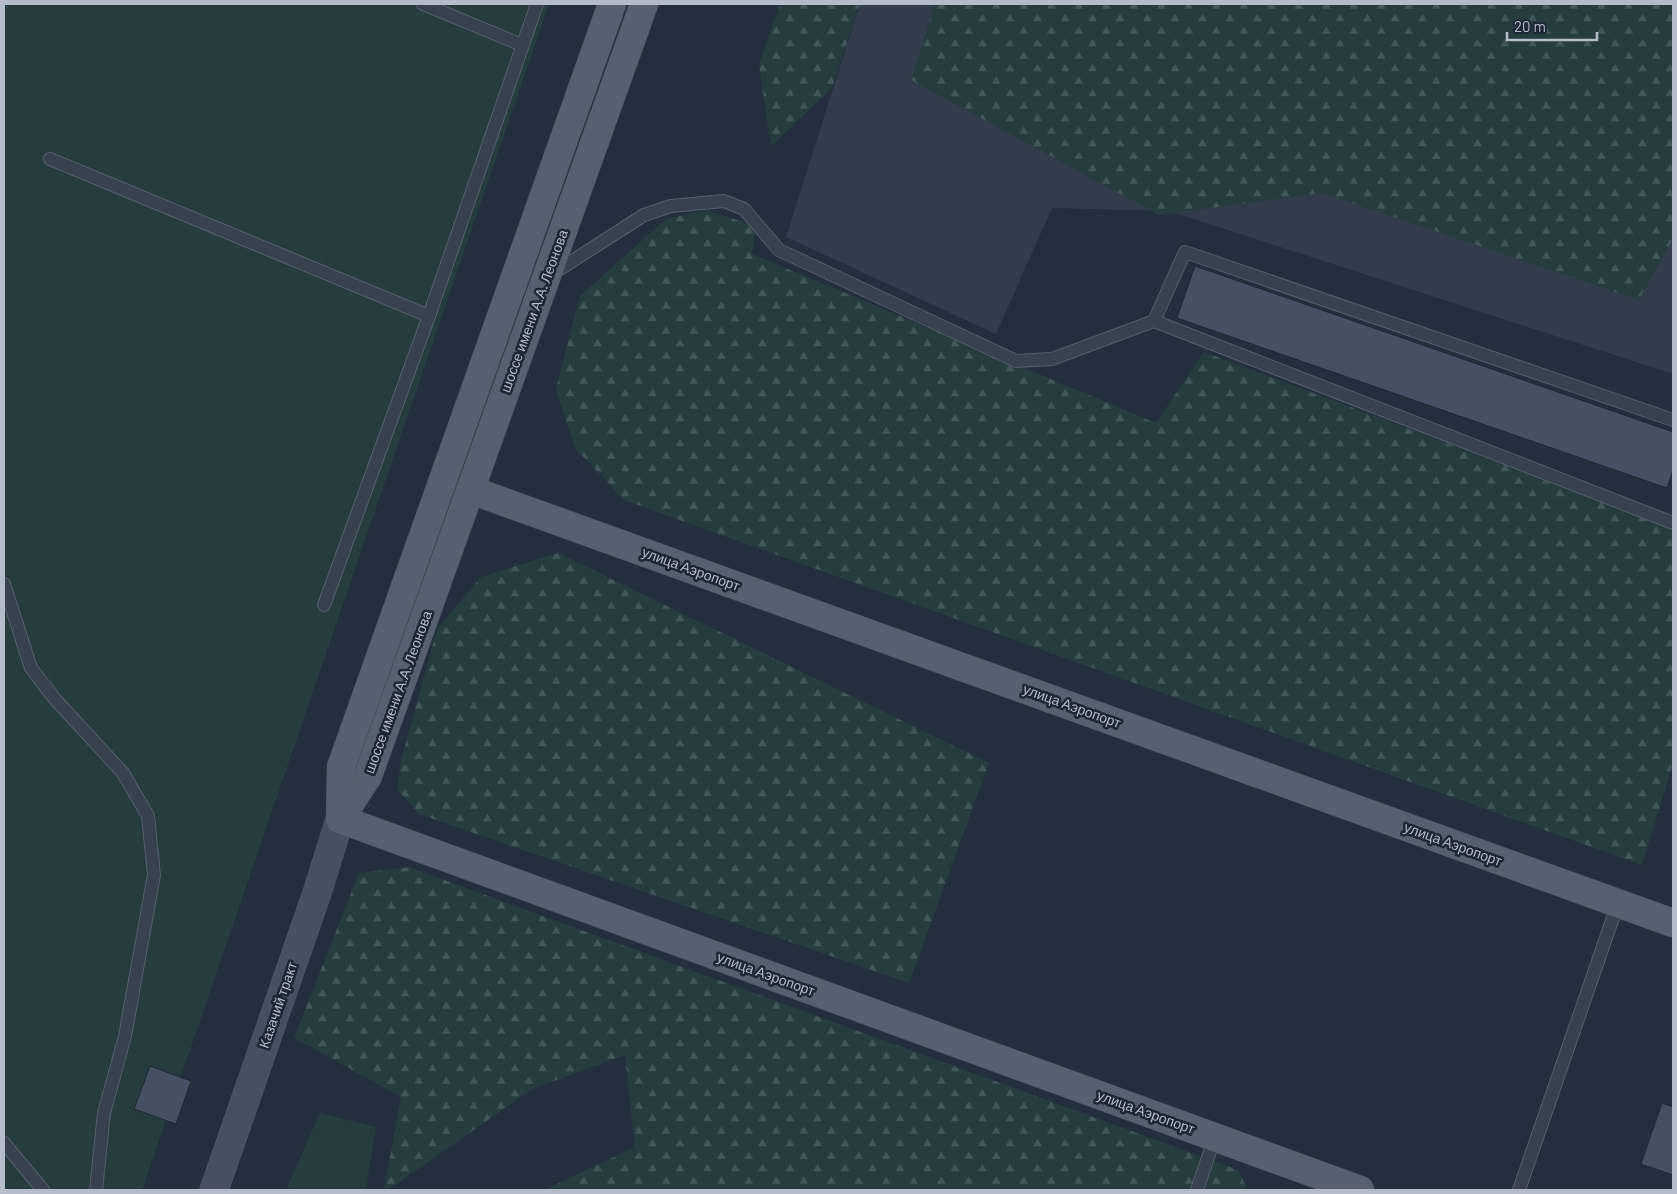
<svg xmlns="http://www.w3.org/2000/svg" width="1677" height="1194" viewBox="0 0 1677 1194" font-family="Barlow,sans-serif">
<defs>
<pattern id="forest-firs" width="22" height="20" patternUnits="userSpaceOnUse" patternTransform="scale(1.25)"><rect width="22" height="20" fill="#263c3f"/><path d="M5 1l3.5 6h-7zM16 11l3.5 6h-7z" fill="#435659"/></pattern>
</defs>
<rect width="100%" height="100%" fill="#242f3e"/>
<path fill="#323c4b" d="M860 4H1673V374L1169 211 1052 208 996 334 786 237Z"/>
<g fill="url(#forest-firs)">
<path d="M780 4H860L832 88 771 146 759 65Z"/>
<path d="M935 4H1673V239L1639 300 1323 193 1159 215 911 80Z"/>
<path d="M706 210 756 226 752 254 1156 423 1204 352 1673 528V763L1642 865 624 500 575 448 556 389 580 296 666 219Z"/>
<path d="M558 553 989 763 909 983 419 814 397 789 401 761 437 629 481 577Z"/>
<path d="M409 867 1238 1170 1248 1190H544L635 1147 625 1055 532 1089 388 1190H384L401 1097 294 1038 359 873Z"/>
</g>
<g fill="#263c3f">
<path d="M4 4H549L142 1190H4Z"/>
<path d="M320 1113 376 1127 366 1190H286Z"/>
</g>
<g fill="#455162" stroke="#1f2835">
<path d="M1195 266 1673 432V470L1667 488 1177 318Z"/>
<path d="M150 1066 191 1081 176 1124 134 1109Z"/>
<path d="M1662 1103 1673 1107V1175L1641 1164Z"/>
</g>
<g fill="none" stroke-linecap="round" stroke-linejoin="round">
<g stroke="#565f6c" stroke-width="14">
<g id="lane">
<path d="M423 4 522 45"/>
<path d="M50 159 429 316"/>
<path d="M552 274 644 215 671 206 724 201 744 209 779 250 1016 361 1052 359 1154 321 1673 523"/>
<path d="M1154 321 1185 252 1673 420"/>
<path d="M4 584 31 668 54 698 123 773 148 816 154 875 125 1036 104 1113 96 1190"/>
<path d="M324 605 429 316 537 4"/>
<path d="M4 1143 43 1190"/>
<path d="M1197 1190 1215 1137"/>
<path d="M1519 1190 1618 903"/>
</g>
</g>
<g stroke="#565f6c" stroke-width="29">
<path id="secondary" d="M214 1190 317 893 340 819"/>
</g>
<g stroke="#414a57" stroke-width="29">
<g id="primary">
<path d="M471 490 1673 923"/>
<path d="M340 819 1360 1190"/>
<path d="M340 819 368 776 644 4"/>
<path d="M340 819 341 767 612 4"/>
</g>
</g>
<use href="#lane" stroke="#38414e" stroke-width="12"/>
<use href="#secondary" stroke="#465061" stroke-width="28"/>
<use href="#primary" stroke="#56606e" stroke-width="28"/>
</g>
<g text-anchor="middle" stroke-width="5" stroke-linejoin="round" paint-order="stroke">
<g font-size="14" fill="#b4bcc9" stroke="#1d2633">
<text transform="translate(534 311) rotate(-70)" y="5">шоссе имени А.А. Леонова</text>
<text transform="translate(691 569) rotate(20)" y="5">улица Аэропорт</text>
<text transform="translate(398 692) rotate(-70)" y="5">шоссе имени А.А. Леонова</text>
<text transform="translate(1072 706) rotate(20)" y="5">улица Аэропорт</text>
<text transform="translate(1453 844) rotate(20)" y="5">улица Аэропорт</text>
<text transform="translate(766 974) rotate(20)" y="5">улица Аэропорт</text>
<text transform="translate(278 1005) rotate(-71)" y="5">Казачий тракт</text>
<text transform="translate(1146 1112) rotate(20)" y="5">улица Аэропорт</text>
</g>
</g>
<rect width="1677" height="1194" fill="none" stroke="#b4bcc9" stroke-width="10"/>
<path d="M1507 32v8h90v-8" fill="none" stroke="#b4bcc9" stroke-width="2.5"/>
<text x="1514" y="32" font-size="15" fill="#b4bcc9" stroke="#1d2633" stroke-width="4" paint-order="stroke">20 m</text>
</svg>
